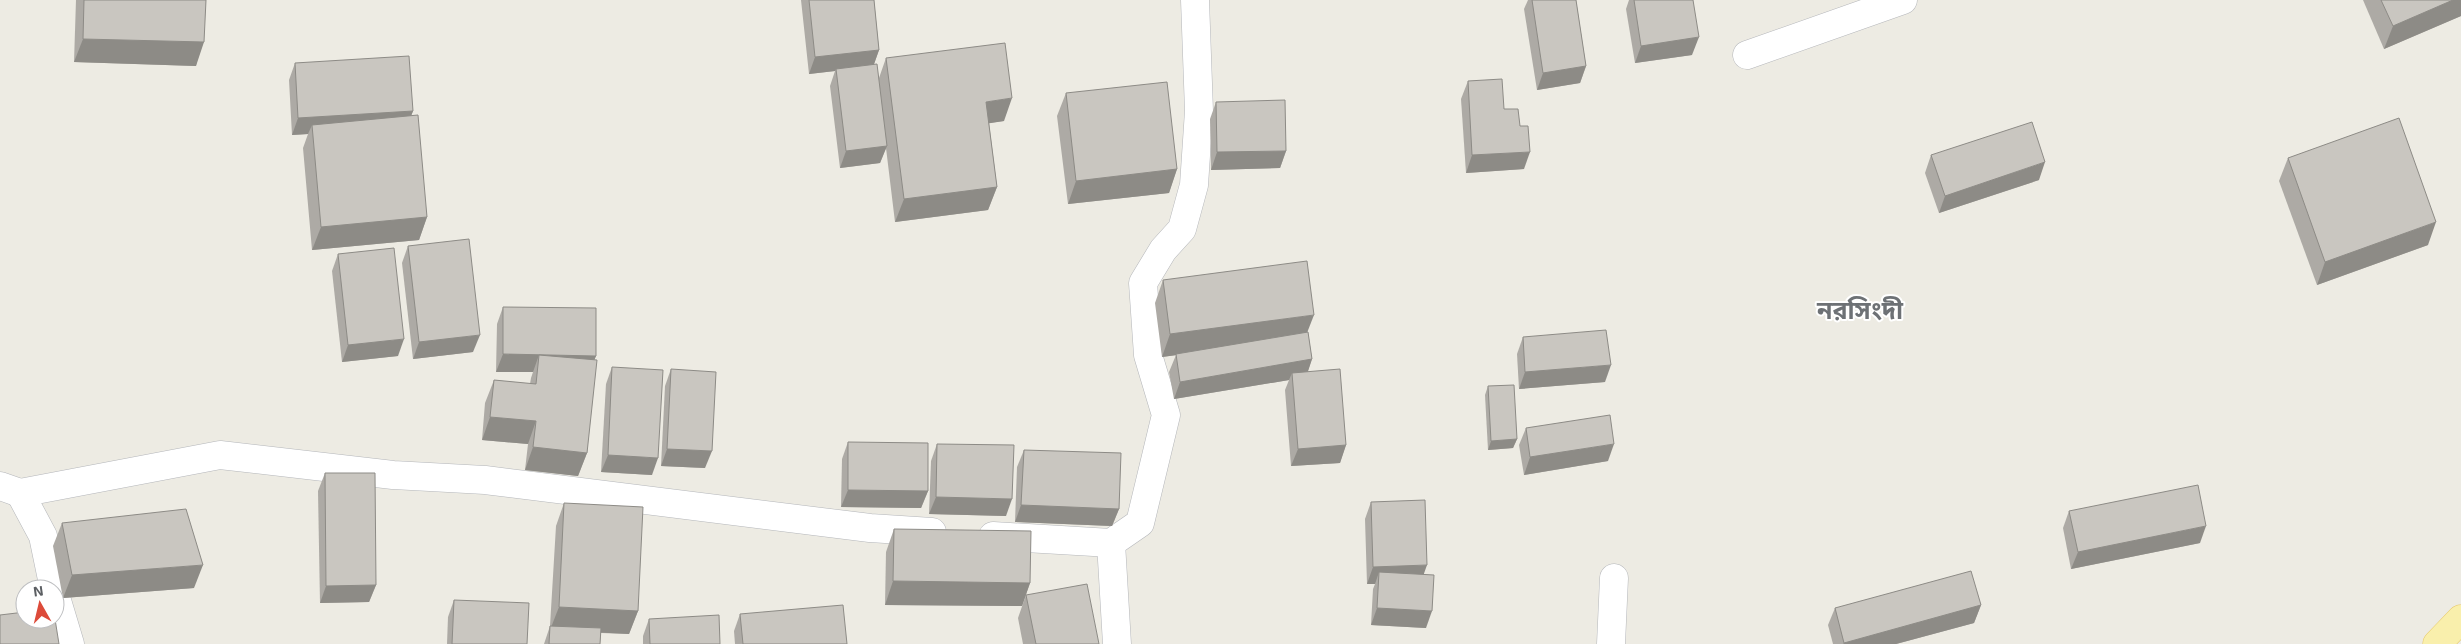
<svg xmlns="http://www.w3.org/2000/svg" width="2461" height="644" viewBox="0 0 2461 644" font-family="'Exo 2','Noto Sans Bengali',sans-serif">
<rect width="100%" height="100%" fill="#edebe3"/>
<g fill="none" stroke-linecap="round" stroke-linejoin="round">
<g stroke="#b4b6ba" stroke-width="29">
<g id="street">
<path d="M1747 55 1903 0"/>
<path d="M0 486 20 493 220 455 393 475 485 480 870 528 932 532"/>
<path d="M20 493 43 536 54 589"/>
<path d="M993 536 1111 543 1140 523 1166 415 1148 355 1143 283 1163 250 1182 229 1194 185 1199 111 1195 0"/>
<path d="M1111 543 1117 644"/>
<path d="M55 594 70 644"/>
<path d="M1611 644 1614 578"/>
</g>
</g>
<g stroke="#e7c662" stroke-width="29">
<path id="primary" d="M2437 644 2461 619"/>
</g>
<use href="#street" stroke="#fff" stroke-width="28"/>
<use href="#primary" stroke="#f9efac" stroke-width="28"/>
</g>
<g fill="#adaaa5">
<path d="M76 0H206L196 66 74 62Z"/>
<path d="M801 0H874L879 50 874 64 879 78 886 58 1004 121 989 123 997 187 988 210 895 222 886 148 880 163 840 168 830 86 835 71 809 74Z"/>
<path d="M1528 0H1576L1586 66 1580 83 1537 90 1524 9Z"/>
<path d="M1629 0H1693L1692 55 1635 63 1626 9Z"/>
<path d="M2363 0H2461V16L2384 49Z"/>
<path d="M295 63 413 111 411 116 427 217 419 240 312 250 303 148 308 134 292 135 289 80Z"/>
<path d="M1468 81 1504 109 1520 126 1524 169 1466 173 1461 99Z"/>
<path d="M1066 93 1177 169 1169 193 1068 204 1057 116Z"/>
<path d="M1216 102 1286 151 1280 168 1211 170 1210 119Z"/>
<path d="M1931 155 2039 180 1939 213 1925 173Z"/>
<path d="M2288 158 2428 245 2317 285 2279 181Z"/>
<path d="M408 246 473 352 413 359 402 263Z"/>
<path d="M338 254 398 356 342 362 332 271Z"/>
<path d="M1163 280 1308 332 1312 359 1308 371 1346 445 1340 463 1291 466 1285 390 1289 380 1174 399 1169 372 1176 355 1162 357 1155 303Z"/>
<path d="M503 307 596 356 594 360 587 453 578 476 525 470 528 444 482 440 485 403 494 380 530 384 531 378 533 372H496L497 324Z"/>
<path d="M1523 337 1605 382 1519 389 1517 354Z"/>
<path d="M612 367 652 475 601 472 606 384Z"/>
<path d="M671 369 705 468 661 466 665 386Z"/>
<path d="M1488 386 1517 439 1513 448 1488 450 1485 395Z"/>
<path d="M1526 428 1608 461 1524 475 1519 445Z"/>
<path d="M848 442 928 491 921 508 841 507 842 459Z"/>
<path d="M937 444 1006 516 929 514 931 461Z"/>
<path d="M1024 450 1119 509 1112 526 1015 522 1017 467Z"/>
<path d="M325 473 376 585 369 602 320 603 318 491Z"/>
<path d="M1371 502 1424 574 1426 628 1371 625 1373 589 1375 584H1367L1365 519Z"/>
<path d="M564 503 638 611 629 634 601 633 600 644H544L550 626 556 526Z"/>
<path d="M2069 511 2200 543 2071 569 2063 528Z"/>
<path d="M62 523 194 588 63 598 53 546Z"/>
<path d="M894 529 1030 583 1022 606 885 605 886 552Z"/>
<path d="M1026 595 1099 644H1023L1018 618Z"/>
<path d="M454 600 527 644H447L448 617Z"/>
<path d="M1981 605 1974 623 1896 644H1833L1828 625 1835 608Z"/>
<path d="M740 614 847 644H735L734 631Z"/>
<path d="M649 619 720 644H643V636Z"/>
</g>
<g fill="#8d8b86">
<path d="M2453 0H2461V16L2384 49 2393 26Z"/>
<path d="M1699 37 1692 55 1635 63 1641 46Z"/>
<path d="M83 39 204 42 196 66 74 62Z"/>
<path d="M879 50 873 67 836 69 835 71 809 74 815 57Z"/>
<path d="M1586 66 1580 83 1537 90 1543 73Z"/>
<path d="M1012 98 1004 121 978 125 986 102Z"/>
<path d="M413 111 406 129 312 125 308 134 292 135 298 118Z"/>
<path d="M887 146 880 163 840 168 846 151Z"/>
<path d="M1286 151 1280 168 1211 170 1217 152Z"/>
<path d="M1530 152 1524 169 1466 173 1472 155Z"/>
<path d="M2045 162 2039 180 1939 213 1945 196Z"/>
<path d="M1177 169 1169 193 1068 204 1076 181Z"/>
<path d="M997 187 988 210 895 222 904 199Z"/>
<path d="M427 217 419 240 312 250 321 227Z"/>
<path d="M2436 222 2428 245 2317 285 2325 262Z"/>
<path d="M1314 315 1305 338 1162 357 1170 334Z"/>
<path d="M480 335 473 352 413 359 419 342Z"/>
<path d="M404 339 398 356 342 362 348 345Z"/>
<path d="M503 354 596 356 589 373 539 355 533 372H496Z"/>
<path d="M1312 359 1306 377 1292 373 1289 380 1174 399 1180 382Z"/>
<path d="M1611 365 1605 382 1519 389 1525 372Z"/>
<path d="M490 417 536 421 528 444 482 440Z"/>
<path d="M1517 439 1513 448 1488 450 1491 441Z"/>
<path d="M1614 444 1608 461 1524 475 1530 457Z"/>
<path d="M1346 445 1340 463 1291 466 1298 449Z"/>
<path d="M533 447 587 453 578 476 525 470Z"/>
<path d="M667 449 712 451 705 468 661 466Z"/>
<path d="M608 455 658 458 652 475 601 472Z"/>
<path d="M848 490 928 491 921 508 841 507Z"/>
<path d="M936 497 1012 499 1006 516 929 514Z"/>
<path d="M1021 505 1119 509 1112 526 1015 522Z"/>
<path d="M2206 526 2200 543 2071 569 2078 552Z"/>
<path d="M203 565 194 588 63 598 72 575Z"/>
<path d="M1427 565 1421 582 1379 572 1375 584H1367L1373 567Z"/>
<path d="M893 581 1030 583 1022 606 885 605Z"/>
<path d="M376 585 369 602 320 603 326 586Z"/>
<path d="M1981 605 1974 623 1896 644H1843L1844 643Z"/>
<path d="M559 607 638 611 629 634 550 630Z"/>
<path d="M1377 608 1432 611 1426 628 1371 625Z"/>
</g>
<g fill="#c9c6c0" stroke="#8d8b86">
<path d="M84 0H206L204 42 83 39Z"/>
<path d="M809 0H874L879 50 815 57Z"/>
<path d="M1532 0H1576L1586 66 1543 73Z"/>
<path d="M1634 0H1693L1699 37 1641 46Z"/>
<path d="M2381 0H2453L2393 26Z"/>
<path d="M1005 43 1012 98 986 102 997 187 904 199 886 58Z"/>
<path d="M409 56 413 111 298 118 295 63Z"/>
<path d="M877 64 887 146 846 151 836 69Z"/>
<path d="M1502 79 1504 109H1518L1520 126H1528L1530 152 1472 155 1468 81Z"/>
<path d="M1167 82 1177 169 1076 181 1066 93Z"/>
<path d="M1285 100 1286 151 1217 152 1216 102Z"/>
<path d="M418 115 427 217 321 227 312 125Z"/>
<path d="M2399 118 2436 222 2325 262 2288 158Z"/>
<path d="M2032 122 2045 162 1945 196 1931 155Z"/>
<path d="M469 239 480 335 419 342 408 246Z"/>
<path d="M394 248 404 339 348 345 338 254Z"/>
<path d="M1307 261 1314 315 1170 334 1163 280Z"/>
<path d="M503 307 596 308V356L503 354Z"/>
<path d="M1606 330 1611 365 1525 372 1523 337Z"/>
<path d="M1308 332 1312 359 1180 382 1176 354Z"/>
<path d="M539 355 597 360 587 453 533 447 536 421 490 417 494 380 536 384Z"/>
<path d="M612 367 663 370 658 458 608 455Z"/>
<path d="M671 369 716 372 712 451 667 449Z"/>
<path d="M1340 369 1346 445 1298 449 1292 373Z"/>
<path d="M1514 385 1517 439 1491 441 1488 386Z"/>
<path d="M1610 415 1614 444 1530 457 1526 428Z"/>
<path d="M848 442 928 443V491L848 490Z"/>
<path d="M937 444 1014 445 1012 499 936 497Z"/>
<path d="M1024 450 1121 453 1119 509 1021 505Z"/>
<path d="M325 473H375L376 585 326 586Z"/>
<path d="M2198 485 2206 526 2078 552 2069 511Z"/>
<path d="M1425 500 1427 565 1373 567 1371 502Z"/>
<path d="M564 503 643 507 638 611 559 607Z"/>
<path d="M186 509 203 565 72 575 62 523Z"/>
<path d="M894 529 1031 531 1030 583 893 581Z"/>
<path d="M1971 571 1981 605 1844 643 1835 608Z"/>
<path d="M1379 572 1434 575 1432 611 1377 608Z"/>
<path d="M1087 584 1099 644H1036L1026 595Z"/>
<path d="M454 600 529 603 527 644H452Z"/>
<path d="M843 605 847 644H743L740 614Z"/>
<path d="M25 612V619H55L59 644H0V615Z"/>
<path d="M719 615 720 644H650L649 619Z"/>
<path d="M550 626 601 628 600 644H549Z"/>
</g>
<g text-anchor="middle" stroke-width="4" stroke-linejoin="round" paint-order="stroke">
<g font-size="25" font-weight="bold" fill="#6d7175" stroke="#fff">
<text x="1860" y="319">নরসিংদী</text>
</g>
</g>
<g transform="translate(40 604) rotate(352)"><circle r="24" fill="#ffffff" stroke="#bebfc1"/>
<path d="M0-4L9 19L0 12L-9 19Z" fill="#dd4b3a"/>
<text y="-8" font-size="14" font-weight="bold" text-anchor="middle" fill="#5c5f63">N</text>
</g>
</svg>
